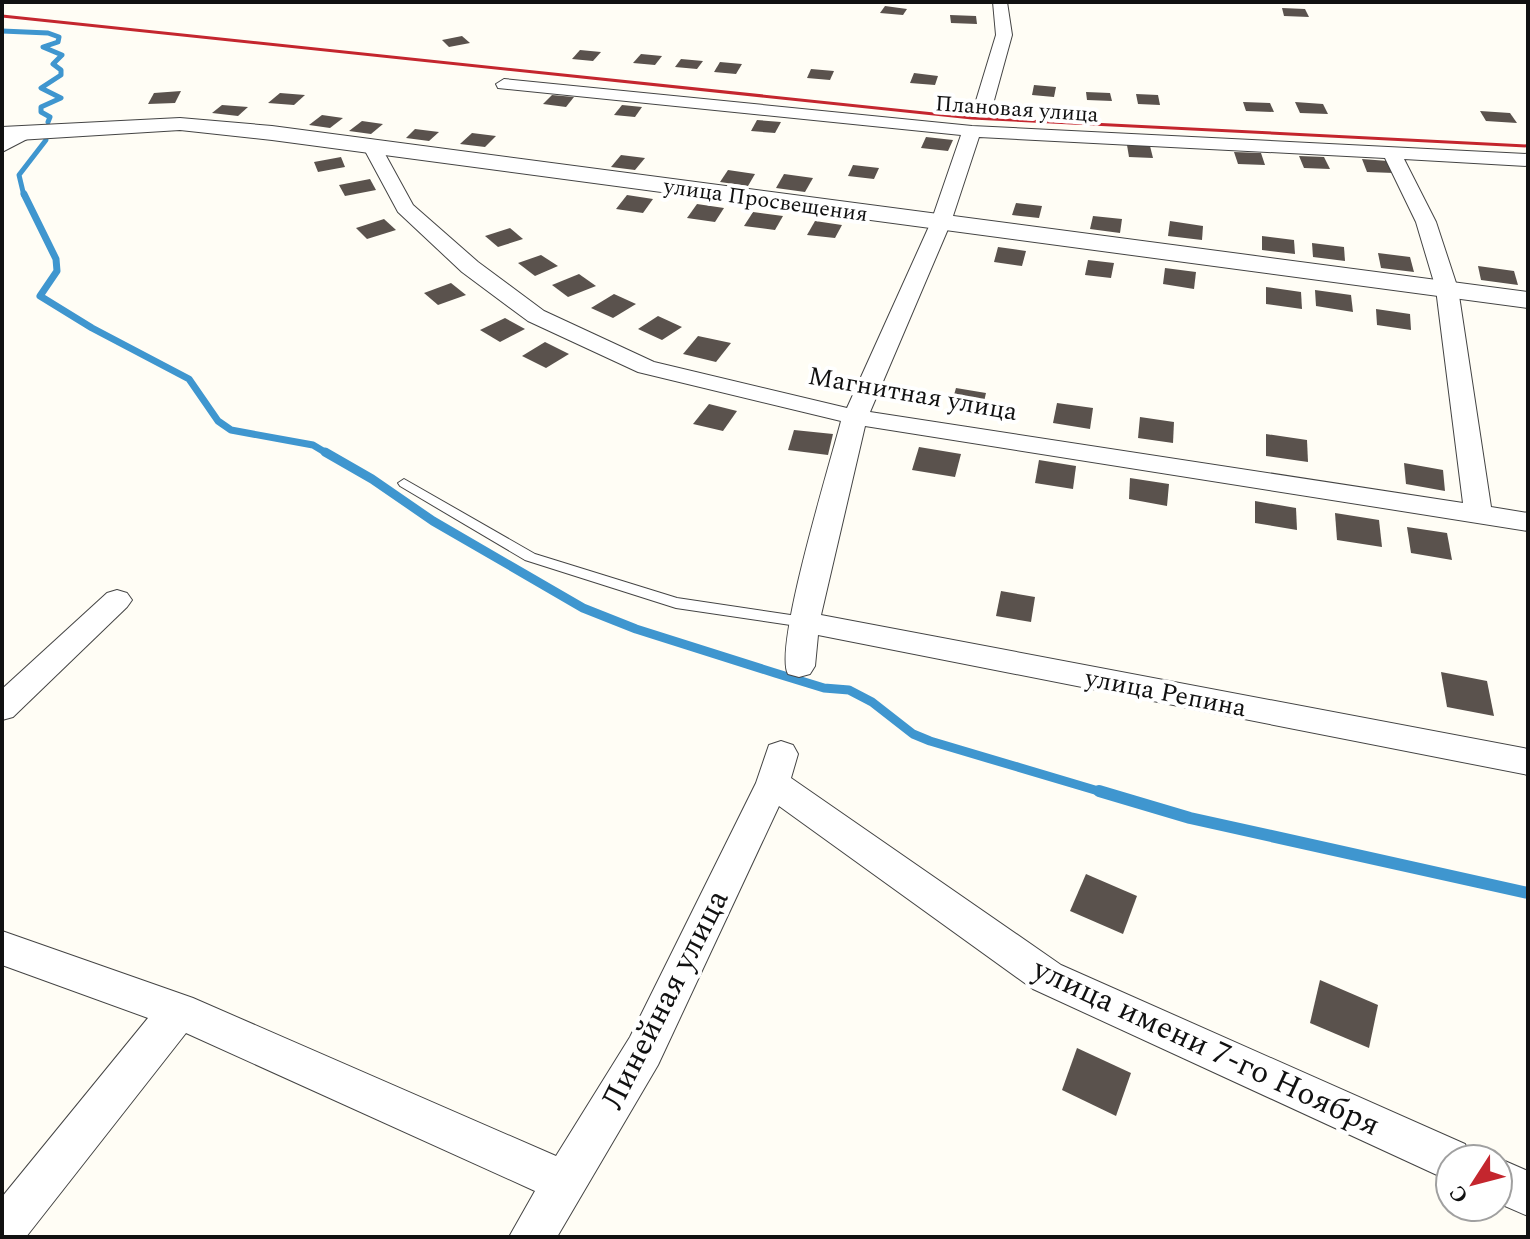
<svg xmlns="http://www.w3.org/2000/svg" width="1530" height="1239" viewBox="0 0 1530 1239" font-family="Spectral,serif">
<rect width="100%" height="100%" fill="#fffdf5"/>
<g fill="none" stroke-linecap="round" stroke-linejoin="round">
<g stroke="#3f96cf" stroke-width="5">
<path d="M2 31 48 33 59 37 58 42 43 47 62 55 53 64 61 70V75L41 88 61 98 41 107V112L50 117 48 122"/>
<path d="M24 196 19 175 46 140"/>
</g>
<path stroke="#3f96cf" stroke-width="7" d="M24 194 56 259 57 271 40 296 92 328 189 379 218 421 231 430 313 445 328 454"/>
<path stroke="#3f96cf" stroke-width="9" d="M325 452 372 479 433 521 583 608 636 629 775 673 824 688 849 690 872 702 913 734 930 741 1105 793"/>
<path stroke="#3f96cf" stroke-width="12" d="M1099 791 1190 818 1528 893"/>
</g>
<g fill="#5a524d">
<path d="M885 6 907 9 903 15 880 13Z"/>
<path d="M1282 8 1305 9 1309 17 1284 16Z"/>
<path d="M950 15 976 16 977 24 951 23Z"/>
<path d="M462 36 470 43 449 47 442 40Z"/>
<path d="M580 50 601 52 593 61 572 59Z"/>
<path d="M641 54 662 56 655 65 633 63Z"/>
<path d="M681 59 703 61 697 69 675 67Z"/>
<path d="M720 62 742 64 736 74 714 72Z"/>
<path d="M811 69 834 71 830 80 807 78Z"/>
<path d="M914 73 938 76 935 85 910 83Z"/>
<path d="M1034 85 1056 87 1054 97 1032 95Z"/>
<path d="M181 91 175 103 148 104 154 93Z"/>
<path d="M1086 92 1110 93 1112 101 1087 100Z"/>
<path d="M280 93 305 95 294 105 268 103Z"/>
<path d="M1136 94 1158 95 1160 105 1138 104Z"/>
<path d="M552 95 574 97 566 107 543 104Z"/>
<path d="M1243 102 1270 103 1274 112 1246 111Z"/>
<path d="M1295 102 1323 104 1328 114 1300 113Z"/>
<path d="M222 105 248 107 238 116 212 113Z"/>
<path d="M622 105 642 107 635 117 614 115Z"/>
<path d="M1480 111 1510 113 1517 123 1486 121Z"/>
<path d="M322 115 343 118 330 128 309 125Z"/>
<path d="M757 120 781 122 775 133 751 131Z"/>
<path d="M362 121 383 124 371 134 349 131Z"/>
<path d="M415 129 439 132 429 141 406 138Z"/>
<path d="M472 133 496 136 485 147 460 144Z"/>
<path d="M926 137 953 140 948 151 921 148Z"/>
<path d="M1127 145 1150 146 1153 158 1129 157Z"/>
<path d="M1234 152 1261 153 1265 165 1238 164Z"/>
<path d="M621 155 645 158 635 170 611 167Z"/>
<path d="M1299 156 1324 157 1330 169 1304 168Z"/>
<path d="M341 157 345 167 318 172 314 162Z"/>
<path d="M1362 159 1388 161 1394 173 1367 172Z"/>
<path d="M853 165 879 168 874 179 848 176Z"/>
<path d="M728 170 755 174 748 186 720 182Z"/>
<path d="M784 174 813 178 805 192 776 188Z"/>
<path d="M370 179 376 190 345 196 339 185Z"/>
<path d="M627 195 653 199 643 213 616 209Z"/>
<path d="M1016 203 1042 206 1039 218 1012 215Z"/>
<path d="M697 204 724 208 715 222 687 218Z"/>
<path d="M753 212 783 216 775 230 744 226Z"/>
<path d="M1093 216 1122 219 1120 233 1090 229Z"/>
<path d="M384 219 396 230 367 239 356 228Z"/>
<path d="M815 221 842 225 835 238 807 235Z"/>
<path d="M1170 221 1203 226 1202 240 1168 236Z"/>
<path d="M510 228 523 239 498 247 485 236Z"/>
<path d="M1262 236 1294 240 1295 254 1262 250Z"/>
<path d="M1312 243 1344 247 1345 261 1313 257Z"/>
<path d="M998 247 1026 251 1022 266 994 262Z"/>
<path d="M1378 253 1410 257 1414 272 1381 268Z"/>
<path d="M541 255 558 266 535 276 518 263Z"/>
<path d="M1088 260 1114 263 1111 278 1085 275Z"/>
<path d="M1478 266 1514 271 1518 285 1481 280Z"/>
<path d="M1165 268 1196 272 1194 289 1163 284Z"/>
<path d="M579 274 596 286 568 297 552 285Z"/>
<path d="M451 283 466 295 438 305 424 293Z"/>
<path d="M1266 287 1301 292 1302 309 1266 304Z"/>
<path d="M1315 290 1351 295 1353 312 1316 306Z"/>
<path d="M614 294 636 304 613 318 591 308Z"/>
<path d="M1376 309 1410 314 1411 330 1377 325Z"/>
<path d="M658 316 682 327 662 340 638 329Z"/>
<path d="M505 318 525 329 500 342 480 330Z"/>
<path d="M698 336 731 343 716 362 683 354Z"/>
<path d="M545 342 569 354 546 368 522 356Z"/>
<path d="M956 388 986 393 981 414 950 409Z"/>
<path d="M1057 403 1093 408 1090 429 1053 423Z"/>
<path d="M709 404 737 411 723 431 693 424Z"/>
<path d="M1140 417 1174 422 1173 443 1138 438Z"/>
<path d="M794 430 833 434 828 455 788 450Z"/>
<path d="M1266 434 1307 440 1308 462 1266 456Z"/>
<path d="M919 447 961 454 955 477 912 470Z"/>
<path d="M1039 460 1076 466 1073 489 1035 483Z"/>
<path d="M1404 463 1443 470 1445 491 1406 484Z"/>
<path d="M1130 478 1169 484 1167 506 1129 499Z"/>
<path d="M1255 501 1296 508 1297 530 1255 523Z"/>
<path d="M1335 513 1379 520 1382 547 1337 540Z"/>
<path d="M1407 527 1447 533 1452 560 1411 553Z"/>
<path d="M1001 591 1035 597 1031 622 996 616Z"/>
<path d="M1441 672 1487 681 1494 716 1447 707Z"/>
<path d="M1086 874 1137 896 1123 934 1070 911Z"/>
<path d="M1320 980 1378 1005 1369 1048 1310 1023Z"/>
<path d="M1077 1048 1131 1073 1116 1116 1062 1090Z"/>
</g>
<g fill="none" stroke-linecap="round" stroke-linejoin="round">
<g stroke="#444" stroke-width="2">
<path id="service" d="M404 479 535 554 677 598 804 617 811 622 804 627 676 608 525 560 400 486 398 483Z"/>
</g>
<g stroke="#444" stroke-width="2">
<g id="minor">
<path d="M993 2H1007L1012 35 993 104 984 109 975 104 996 35Z"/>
<path d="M504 79 972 126 1528 154V166L1404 159 1436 222 1458 289 1491 507 1528 513V531L865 426 821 615 1528 749V775L818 635 815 666 810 674 799 677 788 674C773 648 831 461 841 421L638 372 528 321 462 272 398 212 363 147 365 143H379L413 205 478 262 544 311 654 362 847 408 931 222 961 135 498 88 496 84ZM979 137 1385 158 1416 222 1436 289 1463 503 870 412 951 222Z"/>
<path d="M20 133 29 138 2 152V139Z"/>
<path d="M117 590 127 593 132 600 127 607 13 717 2 720V689L107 593Z"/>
<path d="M781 741 793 745 798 754 791 778 1061 965 1465 1144 1472 1159H1450V1181L1033 989 779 806 658 1065 557 1237H509L535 1191 186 1033 26 1237H2V1197L148 1018 2 965V931L193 998 556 1156 630 1037 756 783 769 745Z"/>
<path d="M1498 1158 1528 1171V1216L1498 1203Z"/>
</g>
</g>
<g stroke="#444" stroke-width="2">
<path id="tertiary" d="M180 118 272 126 1528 292V308L272 140 180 130 2 141V127Z"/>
</g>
<use href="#service" fill="#fff" fill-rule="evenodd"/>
<use href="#minor" fill="#fff" fill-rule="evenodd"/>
<use href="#tertiary" fill="#fff" fill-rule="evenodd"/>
<path stroke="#c4262e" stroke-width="3" d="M2 16 972 118 1528 146"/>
</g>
<g text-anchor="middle" stroke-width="8" stroke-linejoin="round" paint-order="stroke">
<g font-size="22" fill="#111" stroke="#fff">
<text transform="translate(1017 108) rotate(4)" y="8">Плановая улица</text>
<text transform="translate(766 199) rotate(8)" y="8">улица Просвещения</text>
</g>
<g font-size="26" fill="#111" stroke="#fff">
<text transform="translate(913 393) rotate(10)" y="9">Магнитная улица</text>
<text transform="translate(1166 692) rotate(11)" y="9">улица Репина</text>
</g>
<g font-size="32" fill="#111" stroke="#fff">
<text transform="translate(664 999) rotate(-63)" y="11">Линейная улица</text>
<text transform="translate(1207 1046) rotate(25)" y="11">улица имени 7-го Ноября</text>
</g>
</g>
<rect width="1530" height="1239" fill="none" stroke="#111111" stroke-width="8"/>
<g transform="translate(1474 1183) rotate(234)"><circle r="38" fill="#ffffff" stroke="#a0a0a0" stroke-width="2"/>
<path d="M0-6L14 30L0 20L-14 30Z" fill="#c4262e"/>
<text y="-12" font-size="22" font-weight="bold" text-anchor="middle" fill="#111111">С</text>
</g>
</svg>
